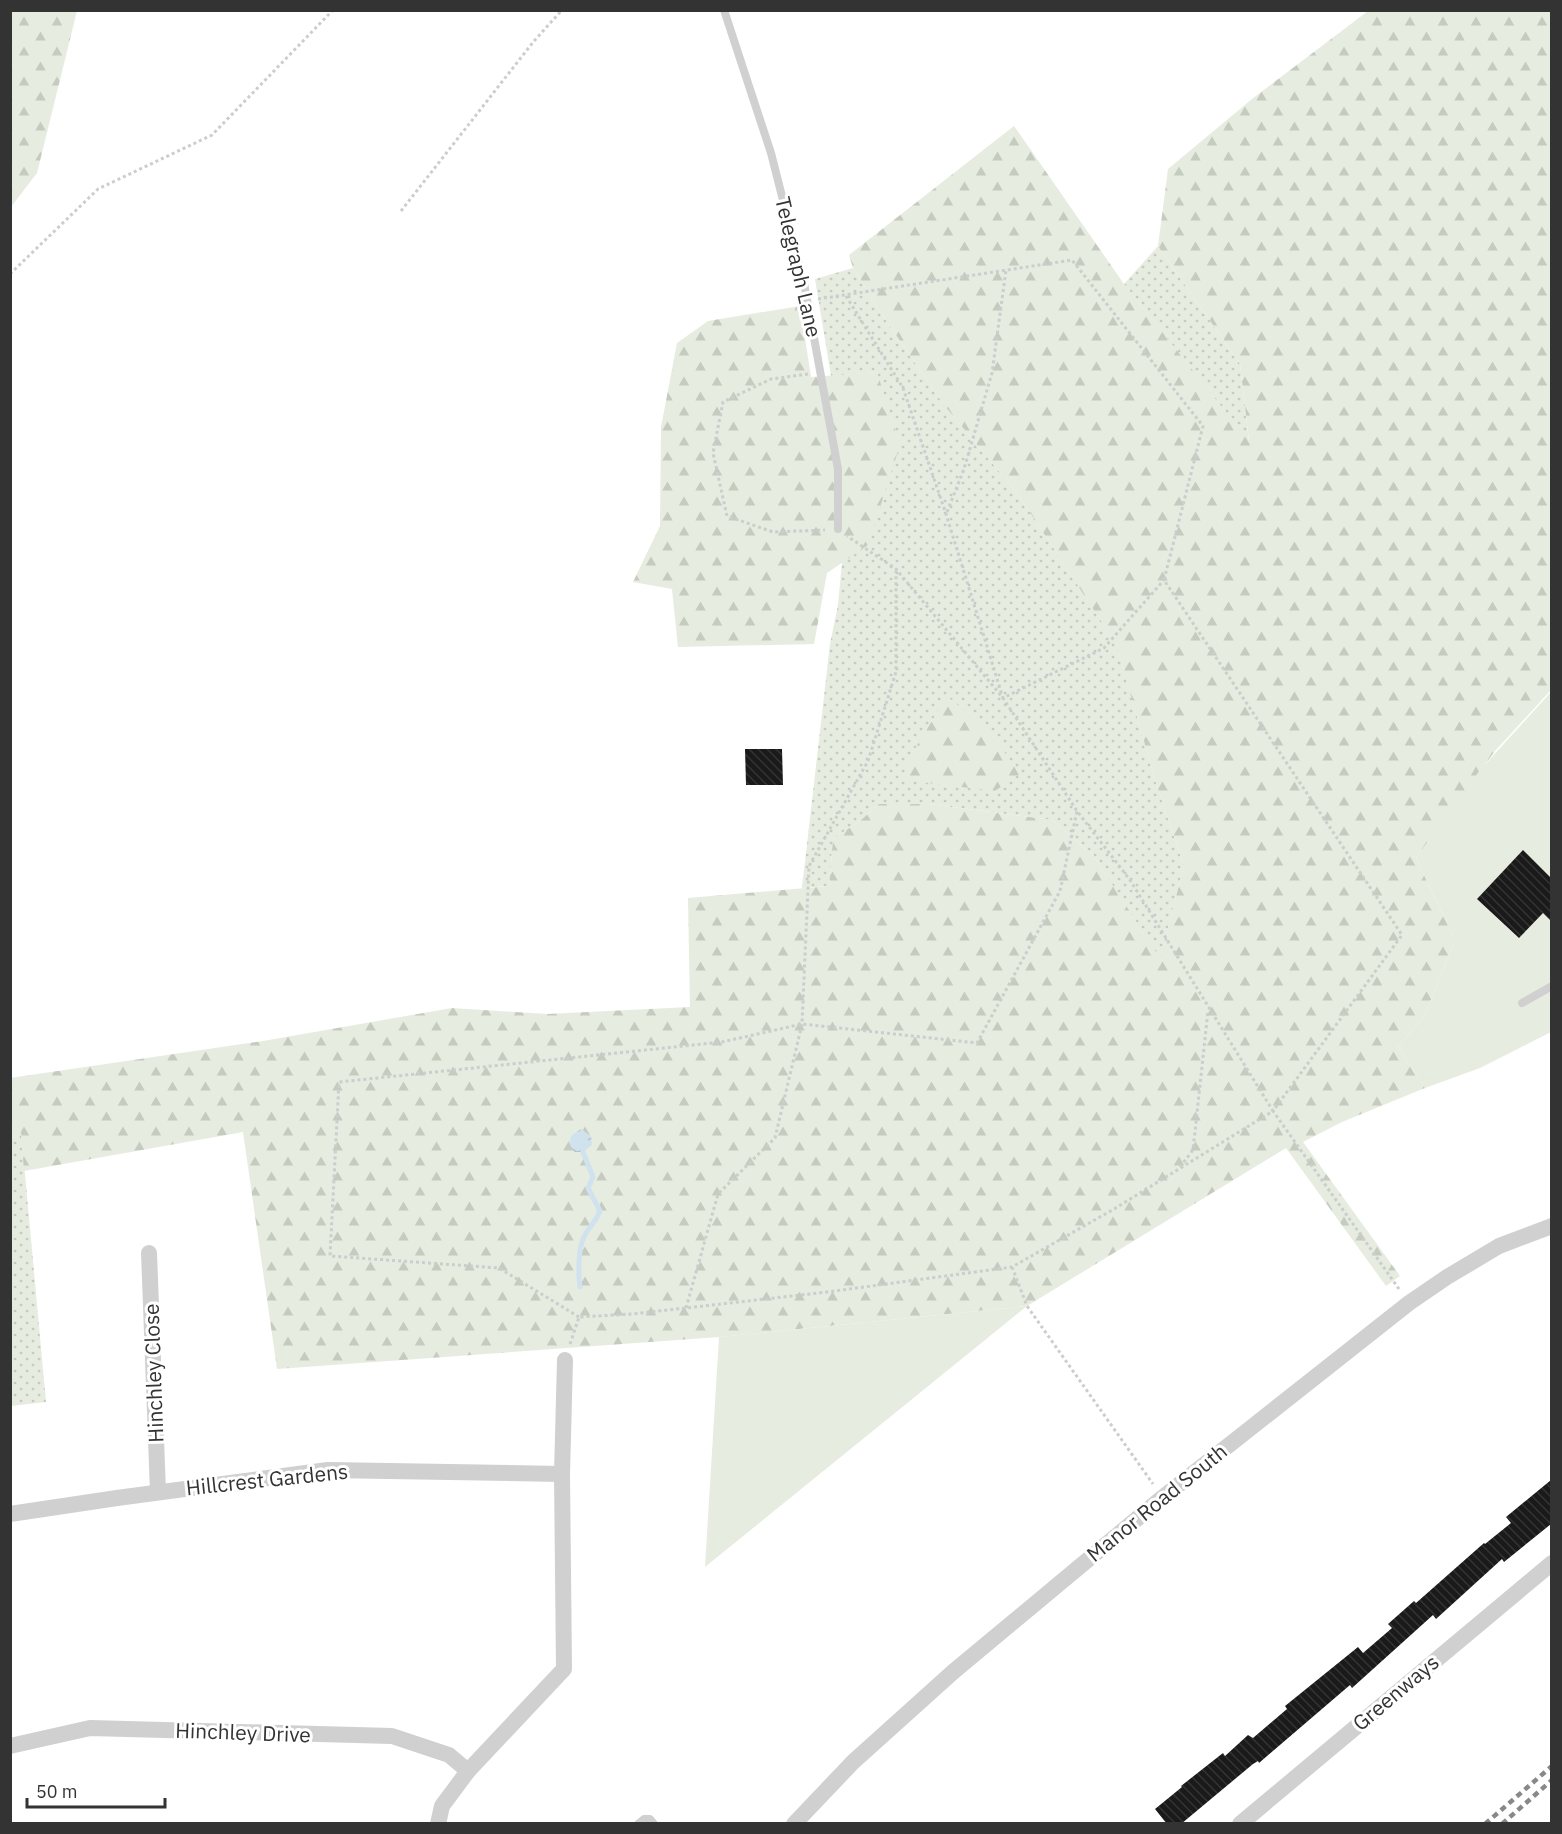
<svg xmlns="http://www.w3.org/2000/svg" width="1562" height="1834" viewBox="0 0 1562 1834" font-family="'IBM Plex Sans',sans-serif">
<defs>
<pattern id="grass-dots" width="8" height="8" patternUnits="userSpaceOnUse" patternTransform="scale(1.5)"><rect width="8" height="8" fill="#e6ecdf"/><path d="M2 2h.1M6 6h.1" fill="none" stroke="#c6cbc0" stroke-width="1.8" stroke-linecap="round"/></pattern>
<pattern id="forest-firs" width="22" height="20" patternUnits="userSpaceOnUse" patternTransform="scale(1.5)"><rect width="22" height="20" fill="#e6ecdf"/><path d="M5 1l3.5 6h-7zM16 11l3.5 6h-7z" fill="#c6cbc0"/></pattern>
<pattern id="water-ripples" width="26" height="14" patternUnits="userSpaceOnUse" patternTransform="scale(1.5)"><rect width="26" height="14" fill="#cfe2ee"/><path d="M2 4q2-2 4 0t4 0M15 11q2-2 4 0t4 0" fill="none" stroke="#b2c2cd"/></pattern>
<pattern id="building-back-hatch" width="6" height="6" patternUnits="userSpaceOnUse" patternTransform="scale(1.5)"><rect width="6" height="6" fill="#1a1a1a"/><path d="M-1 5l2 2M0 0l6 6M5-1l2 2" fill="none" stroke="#333"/></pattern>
</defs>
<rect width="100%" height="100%" fill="#fff"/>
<g fill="url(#grass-dots)">
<path d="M1158 246 1240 364 1249 442 1124 284Z"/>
<path d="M853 268 887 322 944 405 1018 494 1116 643 1156 783 1184 866 1160 959 1093 855 1052 820 928 804H879L861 820 833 839 829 886 802 888 830 644 838 605 842 562 868 545 877 372 831 376 815 279Z"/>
<path d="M21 1131 46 1402 11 1406 10 1132Z"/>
</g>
<g fill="url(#forest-firs)">
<path d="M11 10 77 11 37 173 11 207Z"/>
<path d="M1368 11H1551V690L1495 751 1416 858 1455 940 1424 1017 1398 1047 1425 1088 1342 1122 1303 1142 1400 1276 1386 1286 1286 1148 1027 1306 719 1337 277 1369 243 1132 24 1171 21 1132H11L10 1078 263 1041 452 1008 547 1014 690 1007 688 898 829 886 833 839 861 820 879 804H928L1052 820 1093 855 1160 958 1184 866 1156 783 1116 644 1018 494 944 405 887 322 853 268 849 255 1014 126 1124 284 1249 441 1240 364 1158 246 1168 169 1252 99Z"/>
<path d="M800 306 811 377 877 372 900 445 868 545 827 573 814 644 678 647 672 589 633 582 660 526 661 427 677 343 708 321Z"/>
<path d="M947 696 991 733 1020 774 995 791 904 780 908 760Z"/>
</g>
<g fill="#e6ecdf">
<path d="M1551 692V1032L1480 1068 1425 1088 1398 1047 1424 1017 1455 940 1416 858 1480 770Z"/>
<path d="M1027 1306 705 1567 719 1337Z"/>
</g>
<path fill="url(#water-ripples)" d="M581 1129 591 1136 592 1145 583 1152H574L569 1142 572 1135Z"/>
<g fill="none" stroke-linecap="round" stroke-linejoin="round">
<path stroke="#cfe2ee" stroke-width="5" d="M580 1287C578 1273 578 1247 585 1235 590 1225 595 1224 600 1211L588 1188 593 1177 583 1152"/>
</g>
<g fill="url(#building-back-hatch)">
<path d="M745 749H782L783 785H746Z"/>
<path d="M1523 850 1551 878V921L1543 913 1519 938 1477 899Z"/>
<path d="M1551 1480V1524L1504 1562 1502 1559 1436 1619 1433 1615 1352 1688 1350 1685 1259 1763 1258 1761 1253 1764 1181 1824H1167L1155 1809 1182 1787 1181 1786 1223 1753 1225 1756 1248 1735 1253 1738 1287 1709 1285 1706 1358 1647 1363 1653 1392 1628 1388 1624 1414 1601 1416 1603 1484 1543 1485 1544 1511 1523 1506 1517Z"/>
</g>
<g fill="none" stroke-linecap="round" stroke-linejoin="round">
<g stroke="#cdcdcd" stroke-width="3" stroke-dasharray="3 3" stroke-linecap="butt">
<path d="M401 211 534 41 562 10"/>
<path d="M10 274 98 189 212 135 333 10"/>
<path d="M846 296 903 388 946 514 1003 698 1104 648 1164 580"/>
<path d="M818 299 1072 260 1203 426 1164 580 1402 935 1273 1111 1399 1289"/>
<path d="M808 374 771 379 723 402 713 453 727 516 773 532 825 530"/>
<path d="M947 512 964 469 992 373 1006 270"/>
<path d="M1180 1167 1193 1150 1208 1011"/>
<path d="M1012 1267 1027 1306 1153 1484"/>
<path d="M686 1308 718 1194 775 1138 802 1024 809 866 868 761 896 672V571"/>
<path d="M579 1317 499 1268 330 1256 339 1082 722 1042 802 1024 977 1043 1060 891 1077 811"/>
<path d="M570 1344 579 1317 632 1314 686 1308 827 1292 1012 1267 1114 1209 1273 1111 1130 880 1077 811 1003 698 896 569 847 536"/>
</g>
<g stroke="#d0d0d0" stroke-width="8">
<path d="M724 10 771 153 804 283 838 469V529"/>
<path d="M1522 1003 1552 986"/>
<path d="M638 1824 644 1819H650L654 1824"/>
</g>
<g stroke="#d0d0d0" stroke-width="16">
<path d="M149 1253 158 1492"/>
<path d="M10 1514 117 1498 328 1470 562 1474"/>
<path d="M10 1746 90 1728 392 1736 449 1755 468 1771"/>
<path d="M438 1824 442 1806 468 1771 564 1669 562 1474 565 1360"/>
<path d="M794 1824 853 1762 953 1672 1162 1498 1409 1303 1447 1277 1499 1246 1552 1226"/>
<path d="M1240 1824 1552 1563"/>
</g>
<g stroke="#888" stroke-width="4.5" stroke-dasharray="6 4.5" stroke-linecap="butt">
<path d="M1485 1824 1552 1766"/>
<path d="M1502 1824 1552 1780"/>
</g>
</g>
<g text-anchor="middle" stroke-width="6" stroke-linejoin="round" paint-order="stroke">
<g font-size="21" fill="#333" stroke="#fff">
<text transform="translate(798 267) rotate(77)" y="7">Telegraph Lane</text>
<text transform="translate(154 1373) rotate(-92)" y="7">Hinchley Close</text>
<text transform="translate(267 1480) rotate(-6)" y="7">Hillcrest Gardens</text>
<text transform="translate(1157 1503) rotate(-39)" y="7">Manor Road South</text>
<text transform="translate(1396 1693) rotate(-40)" y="7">Greenways</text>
<text transform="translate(243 1733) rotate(2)" y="7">Hinchley Drive</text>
</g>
</g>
<rect width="1562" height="1834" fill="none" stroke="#333333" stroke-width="24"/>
<path d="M27 1798v9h138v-9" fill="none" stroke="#333333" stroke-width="3"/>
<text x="36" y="1798" font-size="18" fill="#333333" stroke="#ffffff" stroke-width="4.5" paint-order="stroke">50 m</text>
</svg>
